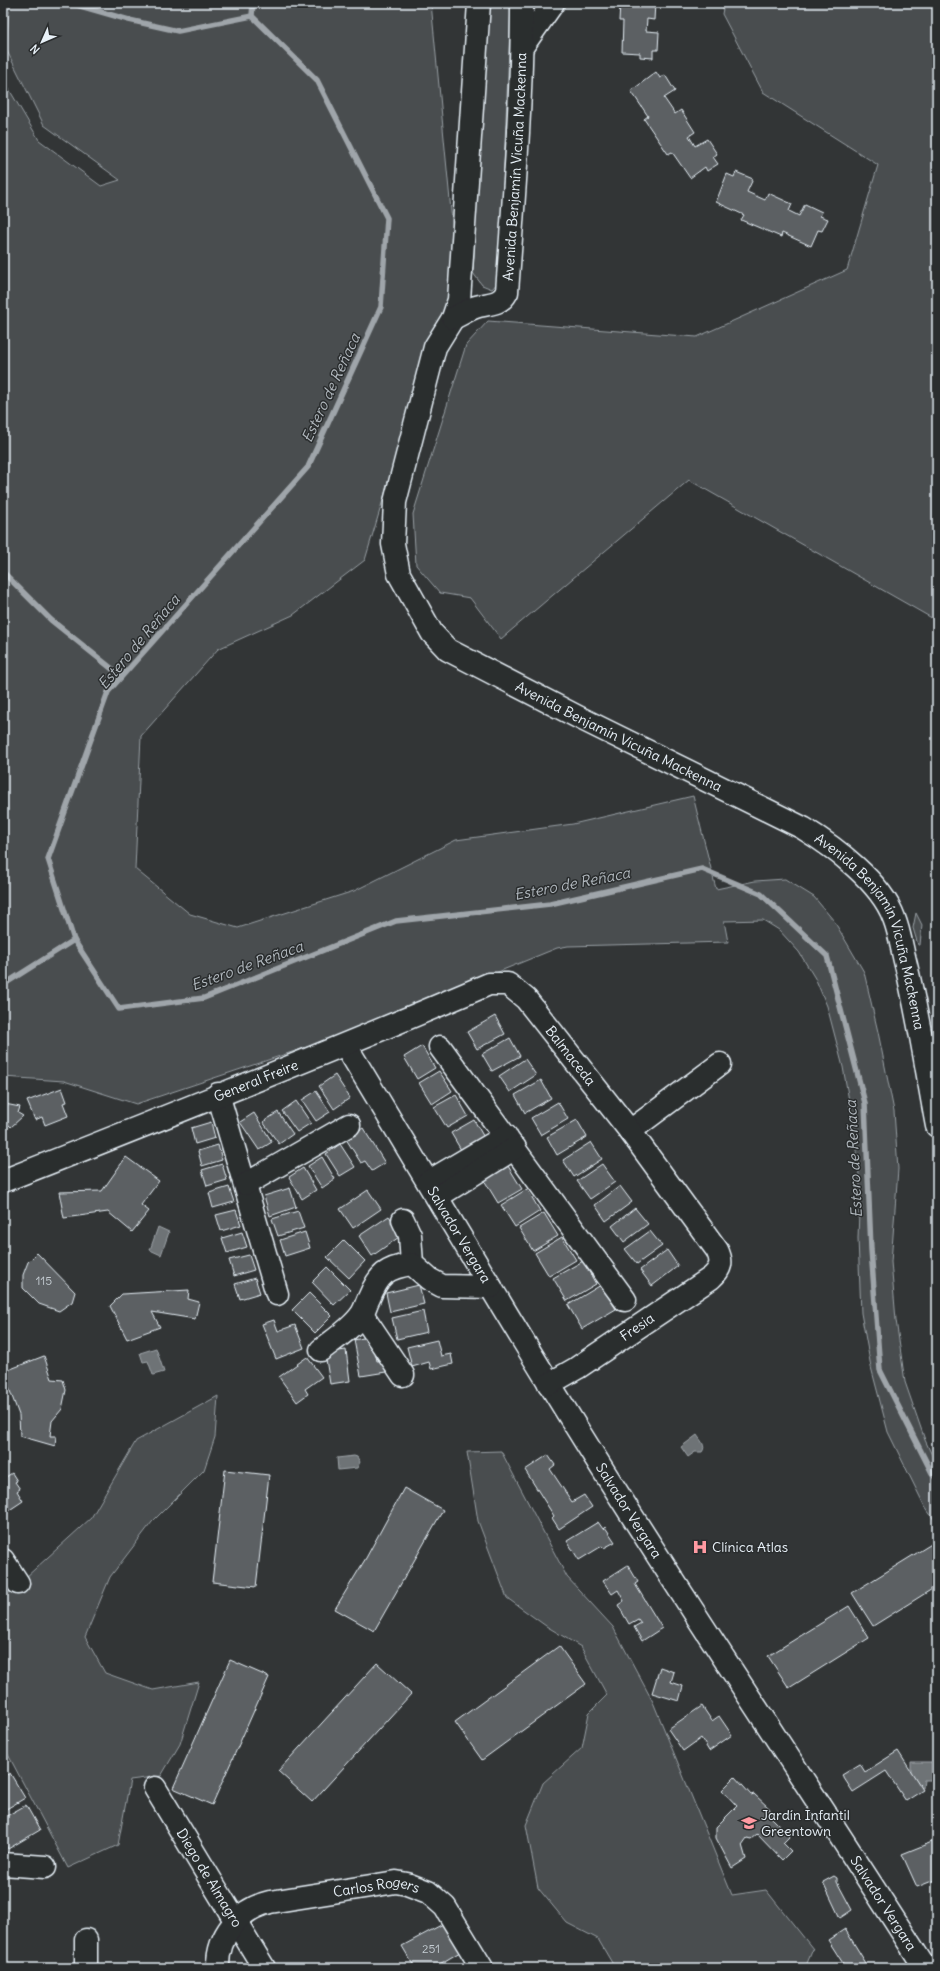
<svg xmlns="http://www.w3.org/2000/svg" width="940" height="1971" viewBox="0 0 940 1971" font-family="Delius,sans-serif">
<rect width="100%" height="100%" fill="#323536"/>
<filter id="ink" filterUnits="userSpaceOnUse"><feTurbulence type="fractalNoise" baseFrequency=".025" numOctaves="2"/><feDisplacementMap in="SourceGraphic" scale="8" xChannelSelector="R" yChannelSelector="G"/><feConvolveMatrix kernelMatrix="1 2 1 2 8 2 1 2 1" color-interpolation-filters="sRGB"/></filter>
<g filter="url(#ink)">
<g fill="#494d4f" stroke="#989fa4">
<path d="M9 3H431L456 263 445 335 400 443 365 560 293 615 218 649 141 736 135 869 190 914 238 928 354 891 456 840 573 824 693 796 716 889 755 881 785 879 814 897 834 921 864 972 878 1032 894 1111 898 1169 891 1262 896 1320 905 1382 925 1440 937 1466V1524L925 1507 888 1432 871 1367 861 1313 858 1238 860 1187 856 1140 843 1067 827 1006 816 980 799 952 779 930 763 920 724 921 728 942 568 946 557 948 340 1036 136 1104 64 1081 3 1077V79L39 140 101 186 120 180 44 125 6 49 9 11 3 9V5L9 7Z"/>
<path d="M487 3H511L499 281 492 289 482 285 473 273Z"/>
<path d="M724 3H937V621L689 480 501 639 470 598 440 593 416 565 413 514 466 345 488 321 697 337 847 270 878 165 763 92 722 14Z"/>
<path d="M916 913 922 925 920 945H918L913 928Z"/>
<path d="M218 1396 215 1437 204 1470 152 1522 110 1577 85 1637 105 1673 153 1690 199 1682 180 1744 161 1776 130 1780 118 1845 68 1868 3 1745V1598L91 1518 136 1441Z"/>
<path d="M501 1451 567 1577 613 1627 653 1702 732 1895 766 1890 813 1949 805 1968H615L598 1939 567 1923 538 1888 526 1825 543 1783 582 1748 589 1713 607 1695 581 1647 546 1626 507 1598 478 1521 467 1452Z"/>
</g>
<g fill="#6e7376" stroke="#9fa5aa">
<path d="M158 1227 169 1232 161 1255 150 1250Z"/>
<path d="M156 1348 164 1372 153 1375 148 1361 143 1362 140 1353Z"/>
<path d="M697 1435C700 1440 707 1446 702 1452H695L688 1457 681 1447Z"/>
<path d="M354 1456 357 1457 360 1462 357 1468 338 1470 337 1458Z"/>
<path d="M911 1762H937V1780H924L923 1788H911Z"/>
</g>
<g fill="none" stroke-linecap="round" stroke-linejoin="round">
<g stroke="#9fa5aa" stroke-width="5.5">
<path d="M70 3 129 20 178 31 252 16"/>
<path d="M253 3 252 16 317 80 387 218 381 307 308 467 108 692 48 859 74 940 119 1009 204 998 396 921 550 904 702 869 761 894 827 956 865 1103 871 1249 880 1370 932 1473 937 1478"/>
<path d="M3 572 51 620 121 676"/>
<path d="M3 985 74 940"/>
</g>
</g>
<g fill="#5c6063" stroke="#e8f1f8">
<path d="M620 3H655L654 20 647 19 646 31 659 32 658 50H653V58L640 57V53L622 52 623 21H619Z"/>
<path d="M656 72 660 78 665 75 675 91 664 98 675 114 681 110 695 132 689 136 695 146 707 139 717 154 713 157 718 164 707 171 705 167 690 178 672 152 668 154 644 119 648 116 631 91Z"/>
<path d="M736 172 753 179 747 192 765 200 768 193 792 204 789 211 799 216 805 204 822 212 820 216 828 219 822 231 818 230 811 246 782 233 781 237 741 220 744 215 716 202 727 174 734 177Z"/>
<path d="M495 1016 505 1034 477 1049 467 1032Z"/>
<path d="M510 1038 520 1056 492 1071 482 1054Z"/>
<path d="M422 1046 435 1068 417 1079 404 1057Z"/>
<path d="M525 1059 536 1075 510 1092 499 1076Z"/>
<path d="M439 1071 452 1091 432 1104 419 1083Z"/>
<path d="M335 1075 350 1098 334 1109 319 1086Z"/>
<path d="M541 1080 551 1098 525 1113 515 1095Z"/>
<path d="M62 1088 67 1102 63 1103 68 1116 45 1125 42 1117 35 1120 27 1101Z"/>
<path d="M316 1091 330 1112 316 1121 302 1100Z"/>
<path d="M456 1095 468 1116 447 1128 434 1107Z"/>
<path d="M296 1101 311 1123 297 1132 282 1111Z"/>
<path d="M558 1102 568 1119 541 1135 531 1118Z"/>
<path d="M5 1104 20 1107 18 1113 23 1116 11 1127 3 1119V1106Z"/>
<path d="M278 1112 293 1134 279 1144 263 1122Z"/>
<path d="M254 1113 272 1142 259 1150 240 1122Z"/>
<path d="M474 1120 486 1141 464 1155 451 1133Z"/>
<path d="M577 1120 587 1137 557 1155 547 1137Z"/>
<path d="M211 1122 215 1138 195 1144 191 1128Z"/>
<path d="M363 1128 385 1163 372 1171 365 1161 361 1163 346 1139Z"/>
<path d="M591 1142 602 1159 574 1177 563 1160Z"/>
<path d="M340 1144 355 1167 340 1176 326 1154Z"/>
<path d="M218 1145 222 1160 202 1166 198 1151Z"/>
<path d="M126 1157 159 1181 141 1205 149 1211 132 1232 108 1212 64 1218 59 1192 102 1191Z"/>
<path d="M322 1157 335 1179 322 1188 308 1166Z"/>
<path d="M222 1164 227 1180 207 1186 202 1170Z"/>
<path d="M602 1164 615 1182 590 1199 577 1181Z"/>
<path d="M508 1166 522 1189 498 1203 484 1180Z"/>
<path d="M303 1168 316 1190 302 1199 289 1177Z"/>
<path d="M620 1186 632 1202 606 1221 595 1205Z"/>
<path d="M229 1187 234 1202 213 1208 209 1193Z"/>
<path d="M290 1188 296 1207 270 1216 264 1196Z"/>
<path d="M527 1189 540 1211 515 1227 501 1205Z"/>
<path d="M368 1190 381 1209 353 1228 340 1209Z"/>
<path d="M635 1208 648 1224 624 1242 612 1226Z"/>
<path d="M236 1210 241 1225 221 1231 216 1215Z"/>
<path d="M298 1211 304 1228 278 1236 272 1219Z"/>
<path d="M544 1213 558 1236 533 1251 519 1228Z"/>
<path d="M389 1216 402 1235 372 1256 359 1236Z"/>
<path d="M650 1231 662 1246 637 1264 625 1249Z"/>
<path d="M242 1232 247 1247 227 1253 222 1238Z"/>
<path d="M305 1232 310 1248 285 1256 280 1240Z"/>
<path d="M562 1237 576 1260 549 1276 535 1253Z"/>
<path d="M344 1240 365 1261 349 1278 327 1257Z"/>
<path d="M667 1250 678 1266 652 1286 640 1270Z"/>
<path d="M37 1253 75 1292 72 1302 59 1311 39 1304 23 1288V1275L28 1262Z"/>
<path d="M249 1255 254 1270 234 1276 229 1260Z"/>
<path d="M583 1261 596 1284 567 1301 553 1278Z"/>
<path d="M327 1267 350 1290 334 1305 312 1282Z"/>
<path d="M255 1278 260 1293 240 1299 235 1284Z"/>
<path d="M419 1285 424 1304 390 1312 386 1293Z"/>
<path d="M601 1285 616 1309 582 1329 568 1305Z"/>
<path d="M189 1290 188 1299 199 1302 195 1319 152 1312 160 1327 127 1339 110 1306 122 1294Z"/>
<path d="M309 1293 332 1316 315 1333 292 1310Z"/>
<path d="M423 1311 427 1332 397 1339 392 1318Z"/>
<path d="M274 1320 278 1331 295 1325 304 1348 276 1359 262 1324Z"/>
<path d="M372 1336 377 1361 384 1360 386 1372 361 1376 354 1340Z"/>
<path d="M437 1340 441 1356 451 1354 453 1364 431 1369 429 1362 412 1367 407 1347Z"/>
<path d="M346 1350 350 1381 330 1384 325 1353Z"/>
<path d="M44 1356 52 1379 63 1380 66 1390 62 1409 52 1421 50 1436H56L55 1446 20 1436 19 1415 3 1372Z"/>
<path d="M307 1357 322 1377 305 1389 308 1394 297 1402 279 1377Z"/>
<path d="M548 1455 555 1465 550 1469 572 1502 584 1495 592 1507 559 1529 552 1518 554 1516 525 1470Z"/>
<path d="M225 1470 269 1475 256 1587 212 1582Z"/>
<path d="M12 1473 17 1481 15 1482 20 1489 17 1491 23 1501 5 1513 3 1510V1479Z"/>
<path d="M404 1488 443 1510 374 1631 335 1609 366 1558Z"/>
<path d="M598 1522 603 1529 605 1527 615 1542 604 1548 602 1546 579 1560 567 1541Z"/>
<path d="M933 1543 937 1550V1586L873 1626 852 1593Z"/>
<path d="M628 1565 638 1582 635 1584 662 1628 642 1641 634 1627 641 1623 638 1619 629 1624 618 1605 624 1601 618 1590 612 1594 603 1581Z"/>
<path d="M849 1606 869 1638 789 1688 768 1656Z"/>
<path d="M559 1646 586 1684 482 1760 455 1722Z"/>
<path d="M230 1660 269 1677 212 1805 173 1788Z"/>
<path d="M377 1663 411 1694 312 1802 278 1771Z"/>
<path d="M660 1667 674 1672 671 1682 683 1686 679 1701 652 1693Z"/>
<path d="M702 1706 712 1721 719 1716 732 1735 709 1751 701 1738 683 1751 668 1729Z"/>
<path d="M898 1751 923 1790 906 1801 886 1771 853 1792 842 1775 860 1764 865 1772Z"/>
<path d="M10 1773 25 1798 3 1811V1777Z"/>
<path d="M735 1777 751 1795 754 1794 769 1808 772 1814V1818L790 1836 783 1843 791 1851 782 1860 757 1834 751 1839 747 1838 742 1845 746 1859 732 1868 726 1857 716 1838V1827L737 1806 722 1790Z"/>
<path d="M26 1805 40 1830 8 1849 3 1840V1818Z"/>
<path d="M937 1840V1879L917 1887 902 1854Z"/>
<path d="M834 1876 837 1878V1882L852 1910 840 1918 823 1882Z"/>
<path d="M443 1924 460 1952 433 1968H415L402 1946Z"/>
<path d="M845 1929 869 1968H846L828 1940Z"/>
</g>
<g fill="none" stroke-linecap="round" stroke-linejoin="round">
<g stroke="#e8f1f8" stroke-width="25">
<g id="minor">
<path id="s1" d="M479 3 459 300 453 318 435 347 395 502 393 544 399 574 432 633 448 650 578 717 803 828C834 847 881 882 894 918 900 933 902 950 906 965 919 1018 927 1073 937 1126"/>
<path d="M522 47 553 3"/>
<path id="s2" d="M453 318C460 315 466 311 473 308 487 302 499 307 507 292 514 196 522 99 522 3"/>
<path id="s3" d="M346 1046C414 1158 480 1271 549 1383 670 1581 801 1773 925 1968"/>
<path d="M440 1047 625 1300"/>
<path d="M218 1094 277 1294"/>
<path d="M630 1131 720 1064"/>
<path id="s4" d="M3 1181C166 1117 328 1053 489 984H508L526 999 630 1131 717 1250C723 1262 721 1269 711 1278L577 1368 549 1384"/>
<path d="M428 1182 506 1136"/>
<path d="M246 1184 349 1125"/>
<path d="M437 1197 515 1148"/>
<path d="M403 1220 410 1235 412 1264"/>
<path d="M362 1314 403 1375"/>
<path d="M321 1350C335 1339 351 1329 361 1315 365 1310 366 1303 369 1298 379 1274 386 1268 412 1264L429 1279 442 1286 491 1287"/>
<path d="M3 1560 18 1583"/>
<path id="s5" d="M155 1788 264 1968"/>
<path d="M3 1864 45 1867"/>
<path d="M86 1940V1968"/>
<path id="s6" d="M218 1968C217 1936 239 1909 270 1902L396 1882 407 1884 428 1892 445 1907 482 1968"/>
</g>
</g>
<use href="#minor" stroke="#2a2d2e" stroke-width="22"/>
</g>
</g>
<defs>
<g id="hospital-bare" transform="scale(1.2)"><path d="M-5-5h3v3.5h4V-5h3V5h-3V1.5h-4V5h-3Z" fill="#ff9aa2" stroke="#2a2d2e" stroke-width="2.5" paint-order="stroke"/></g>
<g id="school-bare" transform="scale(1.2)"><path d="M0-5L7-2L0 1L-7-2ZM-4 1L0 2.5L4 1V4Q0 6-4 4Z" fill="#ff9aa2" stroke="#2a2d2e" stroke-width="2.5" paint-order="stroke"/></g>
</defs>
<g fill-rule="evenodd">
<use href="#hospital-bare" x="700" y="1547"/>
<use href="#school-bare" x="749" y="1823"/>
</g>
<g text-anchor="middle" stroke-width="3" stroke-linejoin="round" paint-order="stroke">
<g font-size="12" fill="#c5cdd3">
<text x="44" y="1285">115</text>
<text x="431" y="1953">251</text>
</g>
<g font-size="14" fill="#e8f1f8" stroke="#2a2d2e">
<text dy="5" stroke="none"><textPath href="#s2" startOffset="187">Avenida Benjamín Vicuña Mackenna</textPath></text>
<text dy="5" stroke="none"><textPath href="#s1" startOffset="866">Avenida Benjamín Vicuña Mackenna</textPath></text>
<text dy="5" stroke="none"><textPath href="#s1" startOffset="1202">Avenida Benjamín Vicuña Mackenna</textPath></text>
<text dy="5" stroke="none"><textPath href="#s4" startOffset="639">Balmaceda</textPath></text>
<text dy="5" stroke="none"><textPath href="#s4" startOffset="272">General Freire</textPath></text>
<text dy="5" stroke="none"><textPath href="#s3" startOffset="220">Salvador Vergara</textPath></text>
<text transform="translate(637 1327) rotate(-34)" y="5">Fresia</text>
<text dy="5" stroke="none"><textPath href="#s3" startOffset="544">Salvador Vergara</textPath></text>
<text dy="5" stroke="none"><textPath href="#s5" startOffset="105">Diego de Almagro</textPath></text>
<text dy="5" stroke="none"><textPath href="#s6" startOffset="199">Carlos Rogers</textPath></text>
<text dy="5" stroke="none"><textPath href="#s3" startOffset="1012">Salvador Vergara</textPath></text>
</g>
<g font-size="14" fill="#e8f1f8" stroke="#2a2d2e" text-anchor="start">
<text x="712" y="1552">Clínica Atlas</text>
<text x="761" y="1820">Jardín Infantil<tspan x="761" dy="16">Greentown</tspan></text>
</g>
<g font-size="15" font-style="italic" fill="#b1b8be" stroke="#2a2d2e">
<text transform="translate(331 388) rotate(-65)" y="5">Estero de Reñaca</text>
<text transform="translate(139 642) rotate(-50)" y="5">Estero de Reñaca</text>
<text transform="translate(572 884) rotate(-11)" y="5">Estero de Reñaca</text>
<text transform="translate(247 966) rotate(-20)" y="5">Estero de Reñaca</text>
<text transform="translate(854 1159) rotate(-93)" y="5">Estero de Reñaca</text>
</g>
</g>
<rect width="940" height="1971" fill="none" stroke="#2a2d2e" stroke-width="16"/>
<rect x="8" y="8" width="924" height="1955" fill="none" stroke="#e8f1f8" stroke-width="1.5" filter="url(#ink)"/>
<g transform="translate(42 42) rotate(225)" stroke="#2a2d2e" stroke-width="3" paint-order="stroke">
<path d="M0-3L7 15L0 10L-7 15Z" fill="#e8f1f8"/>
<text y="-6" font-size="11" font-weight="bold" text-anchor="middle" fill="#e8f1f8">N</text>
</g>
</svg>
